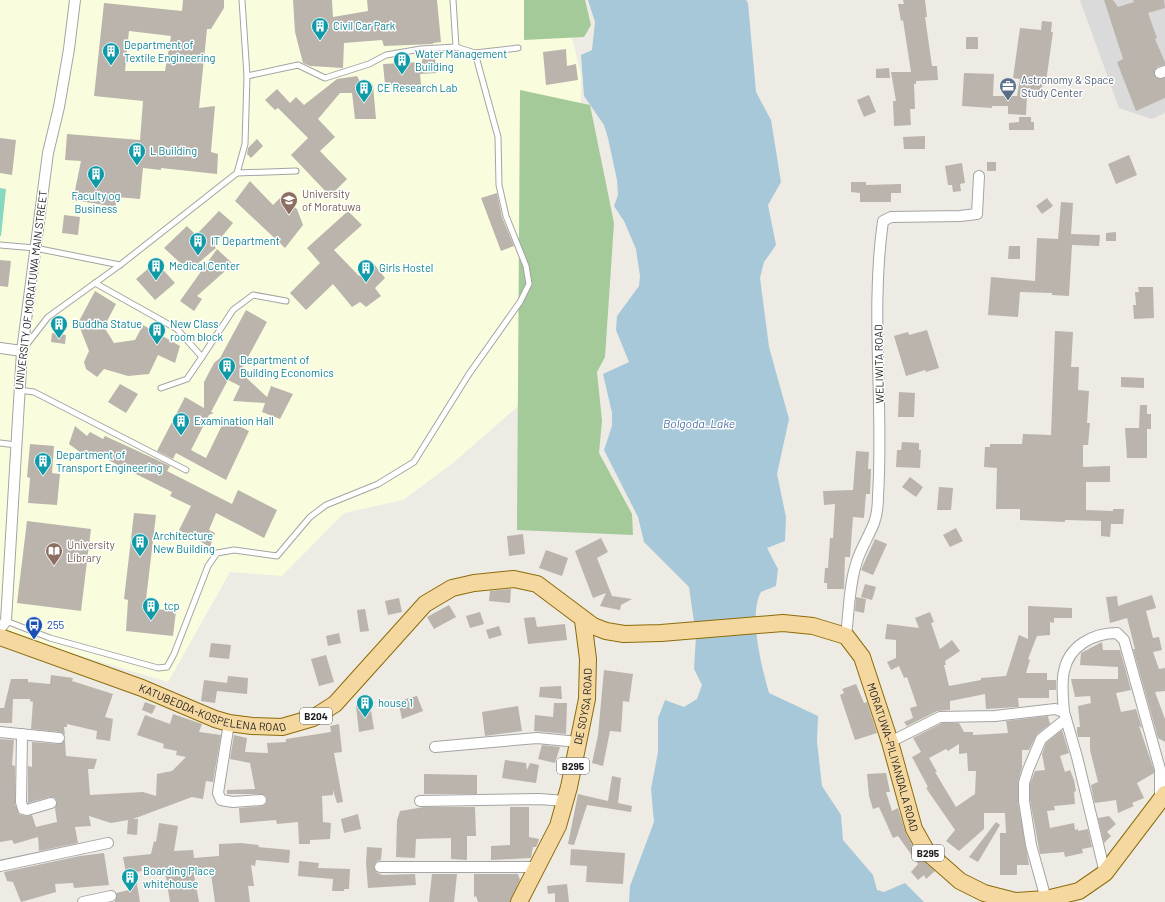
<svg xmlns="http://www.w3.org/2000/svg" width="1165" height="902" viewBox="0 0 1165 902" font-family="Barlow,sans-serif">
<rect width="100%" height="100%" fill="#edebe3"/>
<path fill="#dbdada" d="M1080 0H1165V113L1152 119 1119 108Z"/>
<path fill="#fafddd" d="M0 0H563L581 75 577 355 453 463 403 500 344 513 282 576 230 572 168 682 45 645 0 627Z"/>
<g fill="#a4ca9a">
<path d="M524 0H585L591 25 584 37 524 40Z"/>
<path d="M520 90 590 105 614 223 605 357 597 372 602 421 599 453 632 514 633 535 517 530Z"/>
</g>
<path fill="#86d8bf" d="M0 188 6 189 1 236H0Z"/>
<path fill="#a6c8d8" d="M588 0H746L748 3 756 92 771 120 781 182 768 205 776 245 764 262 760 278 769 347 789 419 777 474 786 517 785 541 767 548 778 569 776 586 761 592C748 615 762 668 769 693L818 716 817 742 822 786 841 815 843 840 873 875 877 890 884 892 905 883 924 902H629L630 886 654 822 651 789 658 752V718L665 700 684 707 697 699 702 685 694 669 696 636 689 587 644 542 638 517 604 450 612 426V413L603 374 629 362 616 330 617 316 639 286 640 276 636 249 624 221 614 206 618 195 617 180 608 138 604 125 584 96 581 55 592 50 595 22Z"/>
<g fill="#bab4ad" fill-rule="evenodd">
<path d="M183 0H224V8L211 29H207L199 108 215 106 211 152 218 154 217 174 161 168V170L143 168 140 199 116 197V207L73 200 81 161 65 160 67 134 140 140 143 101 94 96 104 3 182 11ZM129 31 171 36 165 71H125Z"/>
<path d="M293 0H332L333 17 368 11 367 0H437L441 42 433 43V44L384 46 382 40 344 43 343 68 310 66 303 63 295 32Z"/>
<path d="M903 0H925L927 17H925L932 66H937L938 80 916 81V84H914L915 109H910L911 125 894 126 893 101H896L891 72H911L903 20 901 21 898 4H904Z"/>
<path d="M1104 0H1113L1118 7 1134 2 1133 0H1164L1165 8 1148 13 1157 38 1155 39 1165 62V65L1157 67 1154 72 1156 78H1165V98L1136 111 1117 62 1123 59Z"/>
<path d="M1042 21 1052 22 1051 32H1053L1046 82H1043L1041 94 1027 92 1026 115 1008 114V106H992V108L962 106 964 73 994 74 993 96H1017L1020 79 1013 78 1020 28 1041 30Z"/>
<rect x="966" y="37" width="12" height="12"/>
<path d="M566 49 567 66 576 64 578 80 546 85 543 52Z"/>
<path d="M434 52 437 73 420 74 421 85H385L383 64 422 62 421 53Z"/>
<path d="M889 68 890 78H876V69Z"/>
<path d="M357 76 362 86 373 85 376 119H355L352 93H340L318 119 335 137 320 151 347 179 330 196 291 155 308 138 278 108 275 110 265 100 277 89 290 103 296 97 304 105 337 79Z"/>
<path d="M869 95 876 112 864 117 857 100Z"/>
<path d="M1019 117H1031V122H1034V130H1009V123L1019 122Z"/>
<path d="M925 136V149H904L903 137Z"/>
<path d="M0 138 16 140 12 175 0 173Z"/>
<path d="M257 139 263 146 251 158 247 154 248 148Z"/>
<path d="M1129 155 1137 175 1116 184 1108 164Z"/>
<rect x="987" y="162" width="9" height="9"/>
<path d="M962 163 965 183 960 184 961 191 953 192 952 185H948L945 166Z"/>
<path d="M250 181 273 205 281 197 297 209 303 225 285 248 235 201Z"/>
<path d="M851 182H866V185L901 184V193H891V202H860V193L851 192Z"/>
<path d="M497 193 502 217 514 246 501 251 481 198Z"/>
<path d="M1047 198 1053 206 1042 214 1036 206Z"/>
<path d="M1061 202 1073 203 1071 234 1100 235 1099 246 1072 245 1069 296 1052 295V293L1020 292 1018 317 988 315 991 277 1035 281 1037 238 1058 239Z"/>
<path d="M219 211 233 223 214 246 216 248 189 271 164 248 187 226 196 235Z"/>
<path d="M348 211 362 225 334 250 359 276 374 264 385 278 375 288 381 296 366 307 360 302 352 307 333 284 306 310 290 293 320 263 307 248Z"/>
<path d="M64 215 80 217 78 235 62 233Z"/>
<path d="M1116 232V241H1106V233Z"/>
<path d="M1009 246H1020V259H1008Z"/>
<path d="M217 249 233 264 197 296 202 299 194 311 180 301Z"/>
<path d="M0 260 11 261 8 287 0 286Z"/>
<path d="M156 262 175 283 155 300 136 279Z"/>
<path d="M1138 287H1153L1154 318 1134 319 1133 305H1136L1135 292H1139Z"/>
<path d="M95 291 116 304 104 327 114 343 135 340 143 325 180 346 175 363 158 355 149 374 128 376 104 369 97 377 86 369 84 362 89 351 78 323Z"/>
<path d="M246 310 267 322 240 372 267 397 271 386 293 394 280 419 262 412 265 403 233 401 240 386 228 380 211 412 214 413 209 415 191 450 206 458 225 419 249 431 226 480 176 453 173 459 157 451 185 397 204 408V382L214 363 220 358Z"/>
<path d="M927 330 939 368 926 372 925 370 906 376 894 336 908 332 909 335Z"/>
<path d="M1055 331 1073 332 1071 367H1079L1078 390 1089 391 1087 423H1090L1088 445H1083V467L1110 466V482H1086V510L1113 511V509H1124L1123 524H1111L1110 537 1101 536V521L1065 520V522L1020 520V509H996L997 468 984 467 985 447H990V444H1022L1023 434 1051 435Z"/>
<path d="M52 333 66 335 65 344 51 342Z"/>
<path d="M1121 377 1144 378V388L1121 387Z"/>
<path d="M120 384 138 394 126 413 108 402Z"/>
<path d="M899 392 915 393 914 417H898Z"/>
<path d="M1140 405H1147V414H1151V429H1147V458H1127L1125 428H1139Z"/>
<path d="M75 426 87 436 90 432 103 439 105 436 153 458 170 466 167 471 232 504 238 490 277 510 264 538 216 513 209 530 215 533 210 547 179 530 191 506 170 496 172 492 92 452 88 458 69 444Z"/>
<path d="M902 442 919 443V450H921L920 468 896 467 897 450H901Z"/>
<path d="M30 444 54 446 52 473 60 474 57 505 28 503 30 478 27 477Z"/>
<path d="M856 451 869 452 868 469H871L870 494H866L864 518 853 517 850 557H845L844 589H827V583H824L825 568H828L830 538H833L835 504 824 505 823 491 853 490Z"/>
<path d="M910 477 923 487 916 497 902 487Z"/>
<path d="M939 487 953 488 951 510H937Z"/>
<path d="M134 513 156 515 145 608 176 611 173 636 126 631 128 600 124 599Z"/>
<path d="M27 521 91 529 81 611 17 603Z"/>
<path d="M956 528 963 541 950 547 943 535Z"/>
<path d="M523 534 525 554 509 556 507 536Z"/>
<path d="M601 538 608 552 597 558 612 596 632 599 621 605 620 610 600 606 606 593 593 598 575 551Z"/>
<path d="M875 539 887 544 873 575 861 570Z"/>
<path d="M546 550 568 558 562 576 539 568Z"/>
<path d="M865 584 876 587 872 600 861 597Z"/>
<path d="M511 589 510 603 489 601 490 591Z"/>
<path d="M1152 595 1156 608 1146 611 1153 638 1159 637 1162 650 1153 652 1159 669 1165 668V691L1155 692 1165 719V742L1158 738 1133 649H1135L1127 618 1110 623 1106 597 1117 596 1118 606Z"/>
<path d="M856 597 866 599 864 613 855 611Z"/>
<path d="M399 598 402 612 388 615 385 601Z"/>
<path d="M449 605 456 617 434 629 427 617Z"/>
<path d="M1028 606 1072 608V618H1054V623L1050 622V635L1037 636 1028 659 1030 660 1026 673H1047V680H1056V690H1049V698H1018L1019 707 986 709 985 694 950 701V710L937 711 907 726 904 722 913 718 910 708 917 706 907 677 904 678 899 666 891 670 887 662 896 658V640L885 639 887 624 919 628 915 618 930 612 934 622 931 623 940 649 952 640 960 651 945 661 946 665H944L949 686 981 680V678L1006 676 1019 635 1028 639Z"/>
<path d="M365 609 369 631 360 632 357 610Z"/>
<path d="M480 612 484 624 470 628 466 616Z"/>
<path d="M535 617 537 627 565 624 567 640 528 644 524 618Z"/>
<path d="M499 626 502 635 489 639 486 630Z"/>
<path d="M339 633 341 643 328 646 326 636Z"/>
<path d="M1102 642 1103 650H1120L1131 690 1116 693 1121 712 1136 709 1142 728 1139 726 1154 770V773L1137 783 1144 798 1132 803 1134 806 1118 813 1116 800 1095 803 1094 801 1091 785 1098 782 1090 750V737H1078L1077 732V727H1080L1078 706 1091 703 1090 696 1075 697 1071 679H1118V667L1080 665 1081 653Z"/>
<path d="M211 643 231 645 229 659 209 657Z"/>
<path d="M326 655 334 682 319 686 311 659Z"/>
<path d="M604 670 633 674 629 702 623 701 621 732 610 731 603 766 592 763 598 735Z"/>
<path d="M51 675 73 678 72 681 113 694 105 717 113 719 110 741 96 739 97 731 67 724V727H64L65 735 60 732 31 729 33 702 30 701V699H13L12 723H0V708H4L11 679H28V682L50 684Z"/>
<path d="M228 676 248 678 247 694 217 691 215 703 201 701 204 680 227 683Z"/>
<path d="M856 684 864 703 867 702 877 733 855 740 840 695 844 693 842 689Z"/>
<path d="M561 686 562 699 539 697 540 687Z"/>
<path d="M417 696 423 711 402 719 398 701Z"/>
<path d="M145 702 156 706 152 714 142 710Z"/>
<path d="M554 703H567L566 734 534 731 535 715 553 717Z"/>
<path d="M370 704 374 729 359 732 356 706Z"/>
<path d="M518 706 522 731 485 736 482 712Z"/>
<path d="M173 714 202 724 199 732 221 735 213 782 206 781 203 799 192 797 133 819H138L137 835 127 834 128 820 111 823 89 816 91 826 75 827 78 843 39 851 38 837 14 844 12 840 0 842V739L14 740 12 765 15 766V804L19 814 25 816 32 815 36 827 57 822 55 808 57 802 55 798 50 797 28 803V766L32 767V742L59 744 65 740 66 756 97 759 94 769H88L90 795 143 792 156 796 157 774 172 771 186 757 176 755 177 751 163 748 164 744 137 735 145 715 170 724Z"/>
<path d="M1048 716 1050 724 1037 734 1029 750H1022V767L1018 783V802L1029 865H1017V875H1000V833H1006L1005 813H984V829L959 851 946 841 955 830 926 788 928 787 912 757 921 752 913 738 942 723H959L964 732H973V735L1008 733 1006 721ZM959 744V754L967 753 968 771H976L975 794 956 807 935 772H937L929 758 946 749 948 751Z"/>
<path d="M339 724 342 752 334 753 343 802 337 803 333 790V795L322 796 323 822 331 823 330 839 310 840V844H299L298 822 277 824 276 820 240 823 239 808 262 806 265 805 267 800 266 796 261 794H227V790L255 789 250 763 230 759 234 735 247 738 245 752 268 753 267 743 286 742V739L331 732 330 726Z"/>
<path d="M1062 730 1069 753 1060 756 1065 772 1070 770 1074 780 1076 791 1074 792 1075 804 1054 806 1055 810 1047 811 1050 828 1074 823 1075 830 1078 829V831L1088 829 1092 847 1082 849 1083 853 1065 857 1064 852 1040 854 1030 800V784L1035 771 1045 770 1042 754 1046 743Z"/>
<path d="M542 745 560 747 555 763 538 759Z"/>
<path d="M505 760 526 763 527 770 530 763 539 765 536 783 502 778Z"/>
<path d="M886 773 890 792H886L892 811 898 808 906 834 919 857 935 871 926 879 924 875 918 880 911 872 918 864 898 836 893 838 879 807 873 809 869 796 867 774Z"/>
<path d="M424 774 477 775V794H424Z"/>
<path d="M612 776 621 778 618 803 632 806 631 812 587 805 574 845 568 844 578 794 608 801Z"/>
<path d="M424 807H475L476 836H467V860L451 859V838L416 839 415 858 396 857 397 820 400 811Z"/>
<path d="M510 807H529V837L539 839 538 843 536 847H533L531 858 491 860V846L510 845Z"/>
<path d="M358 814 361 829 344 833 341 819Z"/>
<path d="M1109 816 1116 824 1107 832 1111 836 1104 843 1098 818Z"/>
<path d="M996 822 1000 825 978 862 969 857Z"/>
<path d="M159 823 178 826 174 851 193 850 194 858 219 856V844L241 843 259 845 258 847 290 850 289 863 256 860 255 866 251 865 254 886H248L250 902H215L210 867 193 869 199 902H170L165 871 141 866 142 871 135 872 140 902H115L116 893 129 890 123 857 151 854 154 841 156 842Z"/>
<path d="M367 847 382 848 381 860 376 862 374 867 376 872 382 875 415 874 416 885 368 888 366 863Z"/>
<path d="M571 849 625 853 623 884 586 882 587 866 570 865Z"/>
<path d="M104 853 109 885 74 888 73 883 55 884 56 892 21 902 13 882 7 881 4 872 80 856Z"/>
<path d="M299 861 319 863 318 868 350 869 349 889H344V891H332L333 879 298 876Z"/>
<path d="M432 874H457L454 902H429Z"/>
<path d="M474 874H518L520 880 510 902H478L476 896 474 897Z"/>
<path d="M567 884 569 902H555V893L548 894 547 886Z"/>
</g>
<g fill="none" stroke-linecap="round" stroke-linejoin="round">
<g stroke="#a4a4a4" stroke-width="7">
<g id="service">
<path d="M453 0 456 47"/>
<path d="M247 76 298 65 325 78 369 64 386 55 421 49 456 47 475 53 518 48"/>
<path d="M237 173 296 171"/>
<path d="M0 245 35 248 120 265"/>
<path d="M95 283 177 329 202 357 187 379 161 388"/>
<path d="M24 348 48 317 120 265 237 173 245 144 247 76 242 0"/>
<path d="M202 357 233 310 253 295 286 301"/>
<path d="M19 390 34 392 186 470"/>
<path d="M0 443 16 445"/>
<path d="M6 621 50 638 158 668 167 667 174 654 208 566 217 553 234 550 277 556 310 517 326 505 378 484 414 462 469 374 520 302 529 284 526 266 506 216 499 185 498 137 475 53"/>
</g>
</g>
<g stroke="#a4a4a4" stroke-width="12">
<g id="minor">
<path d="M1160 73 1165 71"/>
<path d="M0 348 22 351"/>
<path d="M0 629 6 621 22 351 48 153 59 107 69 49 75 0"/>
<path d="M846 636C849 612 849 584 857 561 861 548 869 536 874 523 877 515 878 504 878 496 884 404 870 312 883 221L891 217 960 216 977 214 979 176"/>
<path d="M1064 712C1063 699 1061 684 1064 671 1069 646 1093 633 1117 633L1124 640 1160 769V800"/>
<path d="M229 723 218 793 221 800 233 802 261 800"/>
<path d="M0 732 59 738"/>
<path d="M22 734 21 802 23 809 27 810 51 803"/>
<path d="M890 742 940 717 995 716 1055 709 1064 712 1077 757 1105 873"/>
<path d="M435 747 537 738 578 742"/>
<path d="M420 801 539 799 565 801"/>
<path d="M0 866 108 843"/>
<path d="M380 867H537"/>
<path d="M1046 899 1031 845 1024 801V783L1028 770 1041 739 1066 719"/>
<path d="M83 902 111 896"/>
</g>
</g>
<g stroke="#8c6c0a" stroke-width="18">
<g id="primary">
<path id="s1" d="M0 637 142 688 215 719 229 723 252 726 282 727 313 718 335 704 425 604 452 588 474 583 514 579 537 584 593 626 606 631 624 634 661 633 783 623 813 626 846 636 862 657 890 742 914 829 927 852 960 881 984 893 1015 901 1046 899 1079 891 1105 873 1165 794"/>
<path id="s2" d="M519 902 558 826 569 787 587 699 588 659 583 620"/>
</g>
</g>
<use href="#service" stroke="#fff" stroke-width="5"/>
<use href="#minor" stroke="#fff" stroke-width="10"/>
<use href="#primary" stroke="#f5d8a0" stroke-width="16"/>
</g>
<defs>
<g id="building-pin" transform="scale(0.9)"><path d="M0 17L-7.5 6A9.5 9.5 0 1 1 7.5 6Z" fill="#0f9aa8" stroke="#fff"/><path d="M-4-6H4V6H1V3H-1V6H-4ZM-2.5-4.3h1.7v1.8h-1.7ZM.8-4.3h1.7v1.8H.8ZM-2.5-1h1.7V.8h-1.7ZM.8-1h1.7V.8H.8Z" fill="#fff"/></g>
<g id="office-pin" transform="scale(0.9)"><path d="M0 17L-7.5 6A9.5 9.5 0 1 1 7.5 6Z" fill="#5c6f8a" stroke="#fff"/><path d="M-6-3h4V-5.5h4V-3h4V5H-6ZM-1-4.5V-3h2v-1.5ZM-6 0V1H6V0Z" fill="#fff"/></g>
<g id="university-pin" transform="scale(0.9)"><path d="M0 17L-7.5 6A9.5 9.5 0 1 1 7.5 6Z" fill="#8d6e63" stroke="#fff"/><path d="M0-5L7-2L0 1L-7-2ZM-4 1L0 2.5L4 1V4Q0 6-4 4Z" fill="#fff"/></g>
<g id="library-pin" transform="scale(0.9)"><path d="M0 17L-7.5 6A9.5 9.5 0 1 1 7.5 6Z" fill="#8d6e63" stroke="#fff"/><path d="M-6-4Q-3-5.5-.7-3.5V5Q-3 3-6 4ZM6-4Q3-5.5 .7-3.5V5Q3 3 6 4Z" fill="#fff"/></g>
<g id="bus-pin" transform="scale(0.9)"><path d="M0 17L-7.5 6A9.5 9.5 0 1 1 7.5 6Z" fill="#1a4fb4" stroke="#fff"/><path d="M-5-6H5V4H4V6H2V4H-2V6H-4V4H-5ZM-3.5-4V0h7V-4ZM-3.5 1.2v1.5H-2V1.2ZM2 1.2v1.5H3.5V1.2Z" fill="#fff"/></g>
</defs>
<g fill-rule="evenodd">
<use href="#building-pin" x="320" y="26"/>
<use href="#building-pin" x="111" y="51"/>
<use href="#building-pin" x="402" y="60"/>
<use href="#office-pin" x="1008" y="86"/>
<use href="#building-pin" x="364" y="88"/>
<use href="#building-pin" x="137" y="151"/>
<use href="#building-pin" x="96" y="174"/>
<use href="#university-pin" x="289" y="200"/>
<use href="#building-pin" x="198" y="241"/>
<use href="#building-pin" x="156" y="266"/>
<use href="#building-pin" x="366" y="268"/>
<use href="#building-pin" x="59" y="324"/>
<use href="#building-pin" x="157" y="330"/>
<use href="#building-pin" x="227" y="366"/>
<use href="#building-pin" x="181" y="421"/>
<use href="#building-pin" x="43" y="461"/>
<use href="#building-pin" x="140" y="542"/>
<use href="#library-pin" x="54" y="551"/>
<use href="#building-pin" x="151" y="606"/>
<use href="#bus-pin" x="34" y="625"/>
<use href="#building-pin" x="365" y="703"/>
<use href="#building-pin" x="130" y="877"/>
</g>
<g text-anchor="middle" stroke-width="3" stroke-linejoin="round" paint-order="stroke">
<g fill="#fff" stroke="#616161" stroke-width="1">
<rect x="300" y="708" width="32" height="16" rx="3"/>
<rect x="557" y="758" width="32" height="16" rx="3"/>
<rect x="912" y="845" width="32" height="16" rx="3"/>
</g>
<g font-size="10" font-weight="bold" fill="#1d1d1d">
<text x="316" y="720">B204</text>
<text x="573" y="770">B295</text>
<text x="928" y="857">B295</text>
</g>
<g font-size="11" fill="#0d838f" stroke="#fff" text-anchor="start">
<text x="333" y="30">Civil Car Park</text>
<text x="124" y="49">Department of<tspan x="124" dy="13">Textile Engineering</tspan></text>
<text x="415" y="58">Water Management<tspan x="415" dy="13">Building</tspan></text>
<text x="377" y="92">CE Research Lab</text>
<text x="150" y="155">L Building</text>
<text x="96" y="200" text-anchor="middle">Faculty og<tspan x="96" dy="13">Business</tspan></text>
<text x="211" y="245">IT Department</text>
<text x="169" y="270">Medical Center</text>
<text x="379" y="272">Girls Hostel</text>
<text x="72" y="328">Buddha Statue</text>
<text x="170" y="328">New Class<tspan x="170" dy="13">room block</tspan></text>
<text x="240" y="364">Department of<tspan x="240" dy="13">Building Economics</tspan></text>
<text x="194" y="425">Examination Hall</text>
<text x="56" y="459">Department of<tspan x="56" dy="13">Transport Engineering</tspan></text>
<text x="153" y="540">Architecture<tspan x="153" dy="13">New Building</tspan></text>
<text x="164" y="610">tcp</text>
<text x="378" y="707">house 1</text>
<text x="143" y="875">Boarding Place<tspan x="143" dy="13">whitehouse</tspan></text>
</g>
<g font-size="11" fill="#4e5e75" stroke="#fff" text-anchor="start">
<text x="1021" y="84">Astronomy &amp; Space<tspan x="1021" dy="13">Study Center</tspan></text>
</g>
<g font-size="11" fill="#785e54" stroke="#fff" text-anchor="start">
<text x="302" y="198">University<tspan x="302" dy="13">of Moratuwa</tspan></text>
<text x="67" y="549">University<tspan x="67" dy="13">Library</tspan></text>
</g>
<g font-size="11" fill="#1d1d1d" stroke="#fff">
<text transform="translate(31 290) rotate(-83)" y="4">UNIVERSITY OF MORATUWA MAIN STREET</text>
<text transform="translate(879 364) rotate(-91)" y="4">WELIWITA ROAD</text>
<text dy="4" stroke="none"><textPath href="#s1" startOffset="225">KATUBEDDA-KOSPELENA ROAD</textPath></text>
<text dy="4" stroke="none"><textPath href="#s2" startOffset="208">DE SOYSA ROAD</textPath></text>
<text dy="4" stroke="none"><textPath href="#s1" startOffset="1066">MORATUWA-PILIYANDALA ROAD</textPath></text>
</g>
<g font-size="11" fill="#164399" stroke="#fff" text-anchor="start">
<text x="47" y="629">255</text>
</g>
<g font-size="12" font-style="italic" fill="#5073a6" stroke="#fff">
<text x="699" y="428">Bolgoda_Lake</text>
</g>
</g>
</svg>
